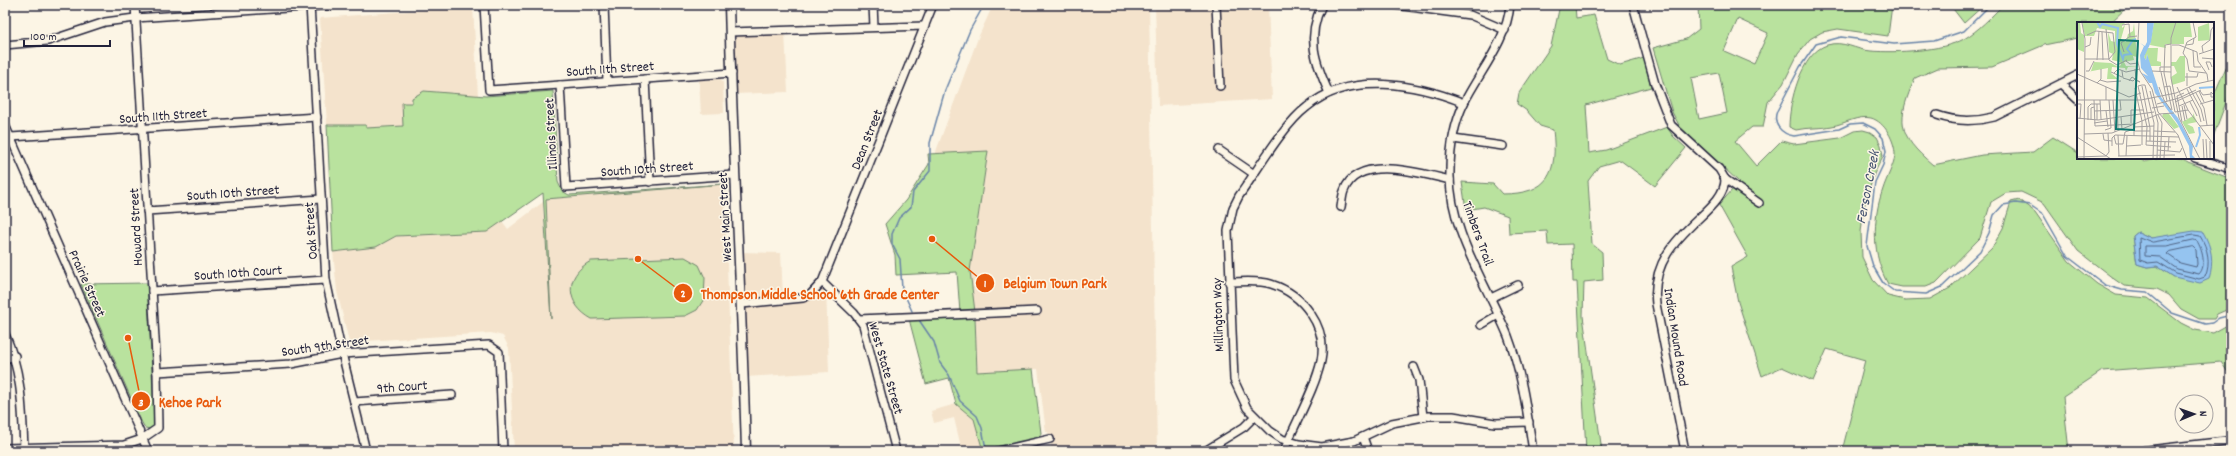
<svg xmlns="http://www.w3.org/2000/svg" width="2236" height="456" viewBox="0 0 2236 456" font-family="Dekko,sans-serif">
<rect width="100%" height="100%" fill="#fcf5e5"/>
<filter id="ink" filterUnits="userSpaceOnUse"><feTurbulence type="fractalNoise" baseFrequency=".025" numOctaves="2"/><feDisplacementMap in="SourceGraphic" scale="8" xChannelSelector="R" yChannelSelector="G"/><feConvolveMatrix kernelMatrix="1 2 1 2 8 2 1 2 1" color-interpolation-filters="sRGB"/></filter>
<g filter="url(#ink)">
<g fill="#f4e3cc">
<path d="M993 5H1149L1157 451H1052L1048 432H1046L1038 369 977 372 975 317 970 271 988 152 935 154 978 38Z"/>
<path d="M1155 5H1268L1272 99 1158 106Z"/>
<path d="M473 6 478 96 424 91 412 103 403 126 366 128 365 125H327L320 18Z"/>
<path d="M785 32 788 92 734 94 732 34Z"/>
<path d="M721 79 723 83 724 113 701 114 699 80Z"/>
<path d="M724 184 734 451H514L509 348 503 336 491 333 349 342 337 291 333 252 376 247 396 236 487 232 502 221 508 229 543 202 549 293 546 199Z"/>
<path d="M741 252 781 253 783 298 744 302Z"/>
<path d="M823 284 826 288 829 372 746 377 743 305 803 299Z"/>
<path d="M956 404 974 419 983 451H962L954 418 934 423 931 411Z"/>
</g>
<g fill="#b9e29e" stroke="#6e826c" fill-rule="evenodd">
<path d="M1560 5H1575L1576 18 1594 15 1607 59 1620 65 1644 58 1651 87 1586 105 1589 153 1606 150 1667 127 1673 136 1686 148 1655 186 1620 160 1599 166 1588 181 1592 244 1602 252 1603 280 1584 282 1583 316 1602 451H1586L1577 282H1573L1572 244 1548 245 1547 231 1509 233 1508 216 1484 207 1466 210 1462 182 1493 184 1502 194C1549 194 1558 173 1553 130L1540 126 1527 111 1517 104 1519 93 1551 46Z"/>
<path d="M1698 5H1892L1888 36 1838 29 1822 32 1810 39 1798 54 1783 84 1768 102 1763 127H1752L1735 141 1756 166 1781 141 1794 144 1840 138 1854 131 1863 130 1870 132 1877 137 1881 145 1883 156 1874 174 1864 207 1861 232 1862 257 1873 280 1888 296 1905 300 1930 299 1950 288 1992 248 2003 228 2011 202 2019 200 2035 212 2069 261 2097 284 2116 295 2148 298 2181 323 2195 330 2213 333 2231 323V377L2221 362 2102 371 2063 397 2069 451H1842L1865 360 1827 349 1813 381 1782 367 1762 376 1738 302 1731 267 1748 257 1719 205 1739 182 1680 127 1672 112 1653 48 1686 39 1699 29ZM1738 19 1768 33 1754 64 1724 51ZM1719 73 1727 113 1699 119 1691 78Z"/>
<path d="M1950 5H1984L1964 23Z"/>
<path d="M2003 5H2134L2127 7 2110 23H2078V38L2044 45 1992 67 1938 68 1915 78C1897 120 1896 134 1933 165L1982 155 2033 152 2053 137 2078 153V158H2139L2144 162C2157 159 2176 153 2188 162L2231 179V308L2217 314 2214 319H2199L2181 309 2169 295 2157 289 2124 286 2114 279 2078 251 2044 203 2021 192 2006 193 1991 202 1980 238 1936 283 1926 287H1902L1888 284C1872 256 1872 220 1883 189 1886 179 1894 165 1895 155 1895 141 1885 122 1871 118 1858 115 1844 124 1832 126 1820 129 1808 127 1796 130L1789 127C1789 103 1801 53 1827 45 1844 40 1855 50 1871 51 1896 53 1942 51 1964 39 1979 30 1991 17 2003 5ZM2138 232 2151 238 2165 237 2174 277 2157 266 2147 267 2137 264 2133 236Z"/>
<path d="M2231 56V89L2213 137V97Z"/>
<path d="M424 91 486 96 553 91 558 182 562 191 569 195 724 184 546 199 551 319 543 193 487 232 396 236 376 247 333 252 327 125H366V128L403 126 402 103H412V98Z"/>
<path d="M988 151 970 271 975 312 960 313 957 272 896 275 895 255 885 224 906 200 929 164 928 154Z"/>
<path d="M685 257 699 265 705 278 704 299 697 310 685 316 592 319C566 305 563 276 591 261Z"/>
<path d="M147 283 155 426 150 429 145 428 141 421 81 284Z"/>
<path d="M975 317 977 372 1033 369 1041 433 1039 438 983 451 974 419 956 404 949 378 926 384 909 319Z"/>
</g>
<path fill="#95c4f0" stroke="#6783a8" d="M2194 231 2203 232C2212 248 2214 261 2209 279L2200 283 2174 277 2157 266 2147 267 2137 264 2133 236 2138 232 2151 238Z"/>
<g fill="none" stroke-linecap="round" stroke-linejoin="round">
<g stroke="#506383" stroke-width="1">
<path d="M2194 235 2200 236C2208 248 2211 264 2205 277L2199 279 2176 273 2158 262 2148 263 2140 260 2139 237 2152 242Z"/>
<path d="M2194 240 2197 241C2202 249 2207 266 2199 274L2177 269 2160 257 2145 256V246H2166Z"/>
<path d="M2193 247 2196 250 2197 264 2196 267 2180 263 2167 254 2169 252Z"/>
</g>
<g stroke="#6783a8" stroke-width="1.5">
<path d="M1990 5 1964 31 1934 41 1894 44 1841 37 1816 44 1800 67 1777 111C1772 124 1781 134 1794 136L1839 129 1850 124 1863 123 1875 129 1883 138 1886 151 1883 165 1875 182 1867 246 1873 266 1883 283 1895 292 1926 294 1942 287 1980 251 1989 233 1994 215 2003 205 2016 203 2030 205 2043 214 2067 256 2105 285 2122 290 2147 292 2172 313 2205 324 2212 323 2219 318 2231 315"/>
<path d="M912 311 902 289 900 259 892 244V234L899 218 911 207 913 192 930 171V143L945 90 970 30 984 5"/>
<path d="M919 320 934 342 940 363 949 375 960 401 977 416 982 428 986 449"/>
</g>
<g stroke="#22223b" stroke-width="10">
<g id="minor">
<path d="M310 5 326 280 340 345 366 451"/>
<path d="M484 5 489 90 732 73"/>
<path d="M604 5 607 81"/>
<path d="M873 5 874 27"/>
<path d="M1216 5 1220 86"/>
<path d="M1322 5C1306 37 1315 62 1329 93"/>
<path d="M1395 5 1470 15 1505 30"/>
<path d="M1510 5C1507 41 1480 71 1464 103 1454 124 1450 148 1450 171 1448 229 1486 283 1508 336 1522 373 1527 412 1533 451"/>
<path d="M1633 5 1655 84 1671 125 1719 169 1725 179 1759 203"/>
<path d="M730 32 925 26"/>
<path d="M5 45 48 41 105 22 135 18 335 5"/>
<path d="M645 79 650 182"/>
<path d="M2061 84 2078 100"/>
<path d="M560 85 566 187 735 175"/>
<path d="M1464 103C1417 84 1350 71 1307 107 1283 125 1257 171 1239 196L1233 208 1228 231 1234 380 1247 408 1270 431 1282 439 1299 444 1322 447 1354 441 1392 423 1428 416H1453L1495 423 1529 422"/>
<path d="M1937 115C1956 122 1974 122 1994 117L2078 75"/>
<path d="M5 125 148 451"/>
<path d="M11 137 317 117"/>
<path d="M1453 139 1503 146"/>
<path d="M1219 150 1254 174"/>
<path d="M2195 158 2231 169"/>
<path d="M1341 207C1342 202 1342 196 1344 191 1357 153 1423 174 1450 180"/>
<path d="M147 211 321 199"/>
<path d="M822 282 854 313 863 325 896 451"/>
<path d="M1229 282C1243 282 1258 280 1271 284 1303 294 1328 327 1321 361 1315 389 1295 423 1284 451"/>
<path d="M152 291 326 280"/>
<path d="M1491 298 1518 285"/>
<path d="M742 304 803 298 810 295 822 282 933 5"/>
<path d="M859 319 1037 311"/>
<path d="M1481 325 1498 315"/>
<path d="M5 334C22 373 22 406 24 448"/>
<path d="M5 359 15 356"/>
<path d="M1414 367 1419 380 1423 417"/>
<path d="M157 372 291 364 342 354 489 345 499 352 503 451"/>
<path d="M354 402 452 395"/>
<path d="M1363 437 1368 451"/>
<path d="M5 448 124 445 142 439 158 428 157 372 135 5"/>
<path d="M998 451 1050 439"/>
<path d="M1205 451 1244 427 1254 417"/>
<path d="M1685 451 1656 304C1648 235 1726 214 1725 179"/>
</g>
</g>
<g stroke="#22223b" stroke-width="11">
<g id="major">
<path d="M729 5C733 154 742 302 746 451"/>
<path d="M2144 451 2231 441"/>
</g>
</g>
<use href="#minor" stroke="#fcf5e5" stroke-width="7"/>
<use href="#major" stroke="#fcf5e5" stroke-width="8"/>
</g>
</g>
<g text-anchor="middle" stroke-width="3" stroke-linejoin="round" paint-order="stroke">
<g font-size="14" fill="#22223b" stroke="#fcf5e5">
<text transform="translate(610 68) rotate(-4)" y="5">South 11th Street</text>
<text transform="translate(163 115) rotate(-4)" y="5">South 11th Street</text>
<text transform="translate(550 134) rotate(-93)" y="5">Illinois Street</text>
<text transform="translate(866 139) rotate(-68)" y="5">Dean Street</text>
<text transform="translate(647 168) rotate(-4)" y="5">South 10th Street</text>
<text transform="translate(233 192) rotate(-4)" y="5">South 10th Street</text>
<text transform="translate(724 217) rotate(-93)" y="5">West Main Street</text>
<text transform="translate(135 227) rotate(-93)" y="5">Howard Street</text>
<text transform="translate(310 231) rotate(-94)" y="5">Oak Street</text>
<text transform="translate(1479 233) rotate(70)" y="5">Timbers Trail</text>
<text transform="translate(238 272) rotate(-4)" y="5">South 10th Court</text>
<text transform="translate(88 283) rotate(66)" y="5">Prairie Street</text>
<text transform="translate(1217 315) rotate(-92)" y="5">Millington Way</text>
<text transform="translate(1677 337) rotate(81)" y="5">Indian Mound Road</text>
<text transform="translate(325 345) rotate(-8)" y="5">South 9th Street</text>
<text transform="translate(887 368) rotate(74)" y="5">West State Street</text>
<text transform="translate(402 386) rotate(-4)" y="5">9th Court</text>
</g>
<g font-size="15" font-style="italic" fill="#445371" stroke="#fcf5e5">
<text transform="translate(1867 187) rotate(-79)" y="5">Ferson Creek</text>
</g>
</g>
<g transform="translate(2077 22)">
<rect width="137" height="137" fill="#fcf5e5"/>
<path d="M0 0H3L4 11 7 13V30L0 27ZM5 0H50L45 3V6L48 3 44 17 49 20 51 12 56 9 57 1 60 35 56 34 57 38 47 40 49 44 62 45H51L49 49 48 46 35 45 34 51 41 57H30L31 46 10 50 14 49 17 40 34 41 41 45 44 43 43 40 35 38 36 32 32 30 31 10 34 19 38 20V9L20 6 17 14H8ZM77 0H113L115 15H107V22H88L89 26 73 23ZM132 1 133 18 121 19V5ZM70 26H81L80 39 84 40V44H73L70 32 69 38 67 35ZM103 34H108V59L95 63 94 55 100 51 97 44H94V40H99ZM87 91 92 92 102 105 97 107 85 94ZM116 91 120 100 110 102 116 105 118 111 112 112 105 100 116 94Z" fill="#b9e29e"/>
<path d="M70 0H77L74 20 67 35 69 38 70 32 84 75 101 96 116 124 115 133 119 137H113L112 124 100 101 78 71 75 61H72L65 51 71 54 64 46 63 33 67 24 63 21 68 24 70 20Z" fill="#95c4f0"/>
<path fill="none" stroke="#95c4f0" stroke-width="2" d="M20 0 23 5 25 2 41 6 40 22 46 37 47 33 54 32 50 27 56 18 59 17M122 66 137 65M119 125 123 113 122 105"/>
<path fill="none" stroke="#a5a1a1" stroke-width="1" d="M62 0 60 36 63 49 75 67 81 90 101 113 110 137M99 0 94 16V56L102 96 123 137M116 0 119 15 110 20 106 31 110 37 112 49 129 51M5 1 8 17 7 137M45 3 52 2 53 15M29 7 32 38 40 43 50 38M25 10 26 38M10 13 19 9 36 11 38 30 32 37M94 22 88 23 87 51 95 88M95 23H102L120 30 121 39 130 52 131 59M109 23 116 22 117 16M8 25 13 23 14 15M116 28 117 45H124M47 30 44 21 52 15 60 14M126 30 125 24 133 18 134 8 137 4M122 32 137 27M125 36 137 37M8 37H32M20 38 22 9M49 39 53 42 61 41M132 48 129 40H133L135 45M9 49H12L17 39M45 49 46 56 56 59 59 56 58 47M75 49 94 50M34 50 45 55M83 50V45H94M84 50 90 79M37 51 41 47 49 50 63 47M110 51V64M0 52 52 75M108 55H120L121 51M23 58 30 60 44 59M52 59 55 55 63 60 58 58M20 61 24 57V47M65 64 73 106V119M29 65V78M82 65 87 78 94 88M87 65 93 64 98 90 111 88M100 65 111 88 137 123M112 65 124 87 127 99M58 66 65 99V123M110 67 121 88 124 100M73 69 81 101 80 137M122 69 127 80M123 69 126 73 134 72M119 71 127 86 130 103M137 73 134 70V75H137M52 75 64 71M0 78H64L99 71 119 62 137 58M17 78 18 104 57 102V114M23 78 24 97M36 78 38 110M40 78 41 108M98 80 124 68M113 80 120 94M1 82H4L3 97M20 82V98M80 82 102 76 119 68M123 82 137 78M107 83 110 97M102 84 116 78M105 84 108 99M75 86 87 84M17 89 44 88 43 78M29 89 31 105M81 93 85 101 83 137M44 95 45 107M0 96 21 98 77 90M11 98V85L14 82H23M14 98V86L17 85M105 100 100 74 107 71M17 101 30 99M54 101V88H67M123 104 137 103M57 105 77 104M28 108 34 106 32 78M57 109H73M77 109 98 110M7 112 35 111 82 92 97 91M26 112 27 118 35 119M41 113 42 134M37 114 39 122H46L48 110 57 107M0 115 34 137M126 117 127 137M129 117 130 137M69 119 99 120M133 119V137M69 123 70 105 61 64 65 63H68L77 101 76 137M69 123 94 125M35 124V116L38 113 102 115M50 124 64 123M80 128 103 130 105 126M91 129 92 115M41 134 98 133M49 134 50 114M0 135 29 134 32 130 31 111M87 136 88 120"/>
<path fill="#0f766e" fill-opacity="0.15" stroke="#0f766e" stroke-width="2" d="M42 18 61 19 57 108 39 107Z"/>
<rect width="137" height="137" fill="none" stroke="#22223b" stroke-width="2"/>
</g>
<path fill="none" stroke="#e8590c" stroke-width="1.5" d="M932 239L985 283M638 259L683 293M128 338L141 401"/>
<g fill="#e8590c" stroke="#fcf5e5" stroke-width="1.5">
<circle cx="932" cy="239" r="4"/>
<circle cx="638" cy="259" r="4"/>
<circle cx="128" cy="338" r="4"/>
<circle cx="985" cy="283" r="10"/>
<circle cx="683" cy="293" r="10"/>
<circle cx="141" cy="401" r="10"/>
</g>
<g font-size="12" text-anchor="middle" font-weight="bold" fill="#fff">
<text x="985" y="287">1</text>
<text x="683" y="297">2</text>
<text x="141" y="406">3</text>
</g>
<g font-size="15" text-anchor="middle" font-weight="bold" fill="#e8590c" stroke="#fcf5e5" stroke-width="3" stroke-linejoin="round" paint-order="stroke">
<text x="1055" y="288">Belgium Town Park</text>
<text x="820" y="299">Thompson Middle School 6th Grade Center</text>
<text x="190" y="407">Kehoe Park</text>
</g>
<rect width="2236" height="456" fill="none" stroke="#fcf5e5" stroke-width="20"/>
<rect x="10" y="10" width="2216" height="436" fill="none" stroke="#22223b" stroke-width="1.5" filter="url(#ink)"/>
<g transform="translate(2194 414) rotate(88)"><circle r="19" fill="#fcf5e5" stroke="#a5a1a1"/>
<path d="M0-3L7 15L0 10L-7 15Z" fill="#22223b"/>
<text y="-6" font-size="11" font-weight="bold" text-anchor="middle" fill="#22223b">N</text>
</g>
<path d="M24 40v6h86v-6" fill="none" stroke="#22223b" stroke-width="2"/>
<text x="30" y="40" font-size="12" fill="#22223b" stroke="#fcf5e5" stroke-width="3" paint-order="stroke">100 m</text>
</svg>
